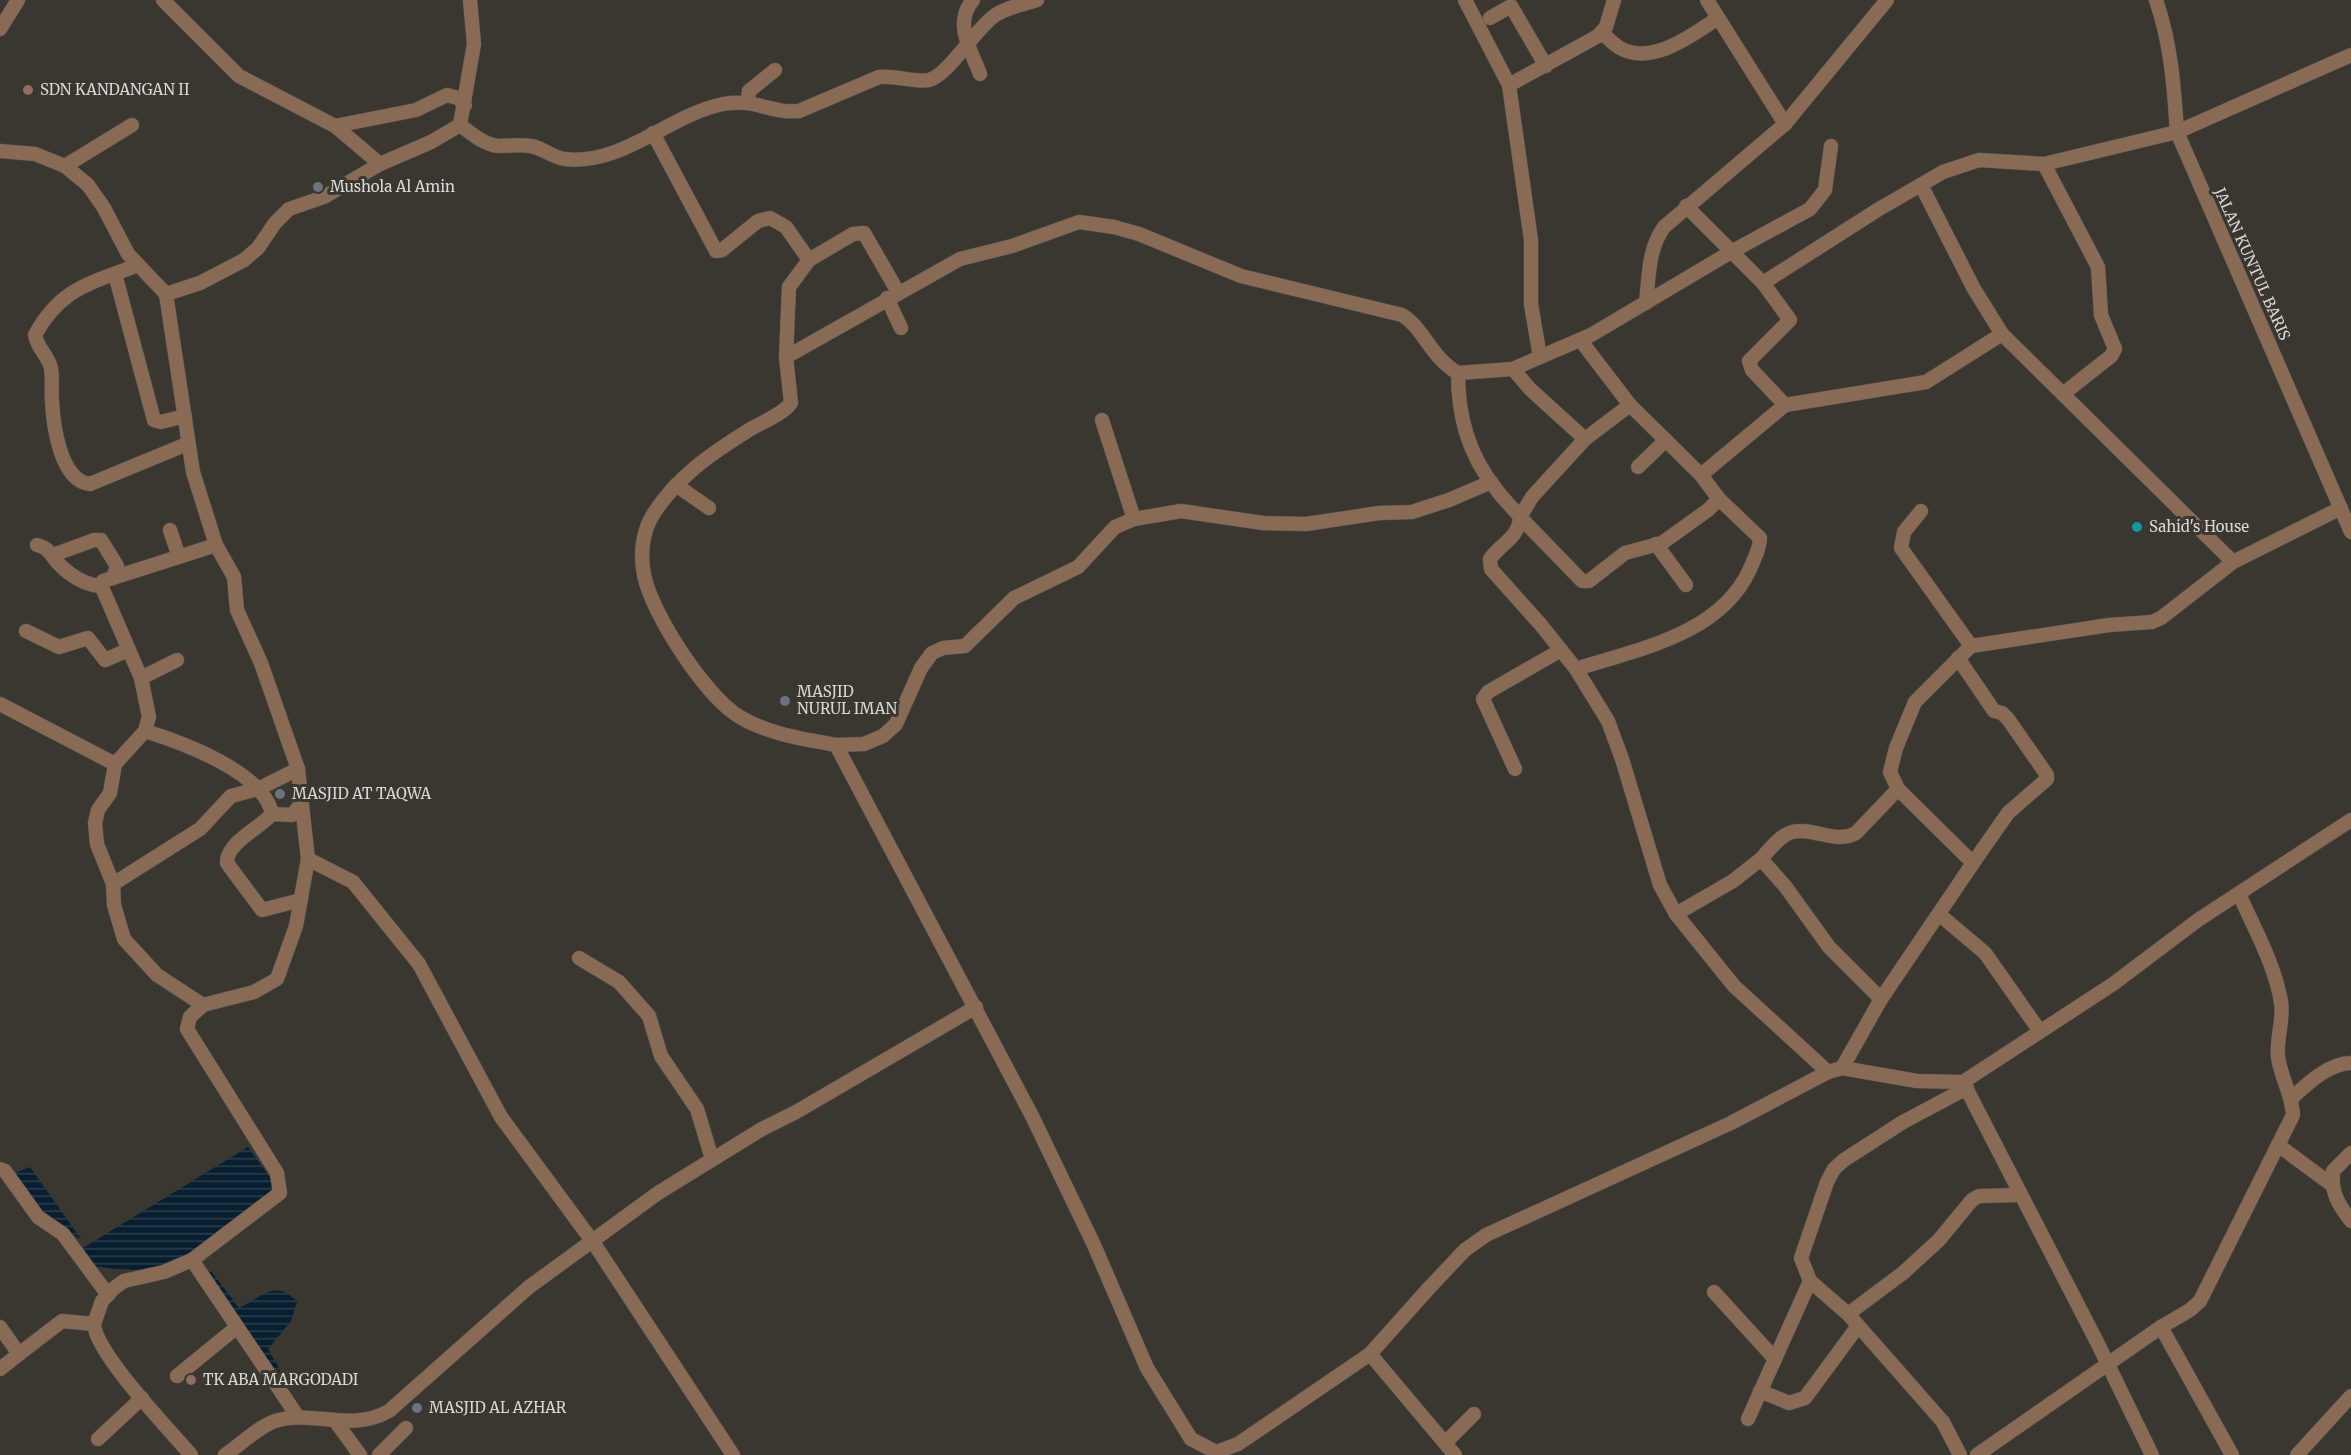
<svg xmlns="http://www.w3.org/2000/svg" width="2351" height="1455" viewBox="0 0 2351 1455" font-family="Merriweather,serif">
<defs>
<pattern id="water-rules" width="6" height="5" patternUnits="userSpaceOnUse" patternTransform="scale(1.5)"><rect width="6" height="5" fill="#071f30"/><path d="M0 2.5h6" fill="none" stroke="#2b3f4d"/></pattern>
</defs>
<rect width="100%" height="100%" fill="#3a3731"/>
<g fill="url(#water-rules)">
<path d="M248 1147 271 1179 273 1195C238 1220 190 1264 146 1269 127 1271 109 1268 91 1266L83 1248Z"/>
<path d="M30 1167 81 1239 40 1218 10 1175Z"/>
<path d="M211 1271 239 1308C263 1296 277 1279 297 1302L291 1321 268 1349 285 1379 284 1391 206 1273Z"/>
</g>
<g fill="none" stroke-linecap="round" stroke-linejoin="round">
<g stroke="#57544f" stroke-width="15">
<g id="minor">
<path d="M163 0 239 76 335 126 380 164"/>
<path d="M973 0C953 23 971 50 980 74"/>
<path d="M1465 0 1509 85 1531 240V304L1540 357 1591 335 1731 252 1810 209 1825 190 1831 146"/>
<path d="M2156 0C2171 44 2174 86 2177 132L2351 532"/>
<path d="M1490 18 1511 6 1546 66"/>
<path d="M0 29 18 0"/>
<path d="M1602 33C1607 37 1613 44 1620 48 1652 66 1692 35 1718 18"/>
<path d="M1509 85 1598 36 1606 27 1614 0"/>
<path d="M748 101 749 91 775 70"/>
<path d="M1785 124 1887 0"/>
<path d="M460 125C471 133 484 145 499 146 510 146 520 144 531 146 543 148 553 158 565 159 622 166 669 115 723 104 756 98 771 114 799 111L879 77C896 75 917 83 929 80 948 75 974 31 994 16 1006 7 1023 5 1037 0"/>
<path d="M335 126 416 110 447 95 458 98 465 105"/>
<path d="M653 133 716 251 722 250 758 221 770 218 786 227 809 260"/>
<path d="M0 151 35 154 65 166 88 185 104 208 128 254 166 294 193 472 216 545 234 577 237 610 261 663 298 769 308 859 296 926 277 979 254 992 203 1005 190 1017 187 1029 277 1173 280 1193 192 1260 164 1272 124 1281 113 1289 102 1301 94 1324"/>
<path d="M2044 164 2098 267 2101 315 2115 349 2111 356 2063 394"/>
<path d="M65 166 132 125"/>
<path d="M1921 185 1974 289 2002 334 2233 562"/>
<path d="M1686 206 1763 283 1879 209 1943 172 1979 160 2044 164 2177 132 2351 55"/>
<path d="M138 265C92 283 61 287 35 335 37 348 48 355 51 368 53 379 51 389 52 400 53 424 60 481 90 484L187 444"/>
<path d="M115 274 154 420 161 422 185 416"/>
<path d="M166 294 200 283 244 260 258 248 275 223 289 209 324 197 380 164 431 142 460 125 474 44 470 0"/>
<path d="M887 298 901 328"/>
<path d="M1646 303C1649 277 1648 249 1664 227L1785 124 1707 0"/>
<path d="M786 357 960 259 1012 246 1079 222 1114 227 1139 234 1241 276 1402 315C1423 327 1430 357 1458 373"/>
<path d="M1540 357 1513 369 1458 373C1458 416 1468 454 1496 489 1503 499 1512 507 1520 517 1519 538 1501 543 1490 559L1491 569 1541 625 1576 669 1608 721 1622 759 1660 885 1676 914 1734 986 1828 1072"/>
<path d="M1513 369 1530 389 1585 439 1532 497 1520 517 1582 581H1589L1625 553 1662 543 1708 510 1719 499 1701 475 1630 405 1581 341"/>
<path d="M1785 405 1926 382 2002 334"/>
<path d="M1102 420 1134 519"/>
<path d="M1585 439 1630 405"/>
<path d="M1638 467 1666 440"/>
<path d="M1701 475 1785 405 1752 370 1749 361 1790 320 1763 283"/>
<path d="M1491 482 1449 500 1412 512 1379 513 1306 524 1263 523 1181 511 1134 519 1115 527 1078 567 1014 598 965 646 943 648 932 653 921 668 896 724 883 736 864 744 836 745 1032 1116 1094 1245 1147 1368 1191 1439 1216 1452 1238 1444 1370 1354 1429 1288 1465 1250 1486 1235 1731 1123 1828 1072 1842 1068 1917 1081 1963 1082 2113 984 2198 920 2351 820"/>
<path d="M676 485 709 508"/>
<path d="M1921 511 1904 532 1901 548 1971 646"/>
<path d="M170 530 179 557"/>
<path d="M1656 544 1686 585"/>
<path d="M37 545C49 548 50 554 58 563 69 575 85 585 101 586"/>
<path d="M53 555 94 540H101L117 566 113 578"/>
<path d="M26 631 59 647 88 638 105 660 128 650"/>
<path d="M1958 658 1994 711 2002 713 2008 719 2047 775V779L2008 813 1973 863"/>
<path d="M1576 669C1638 649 1720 635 1750 569 1754 559 1760 549 1760 538L1719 499"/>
<path d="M141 678 177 660"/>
<path d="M0 704 115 764"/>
<path d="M145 731C181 742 264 772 272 814 260 828 226 843 227 863L262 910 301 900"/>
<path d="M836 745C804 739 768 734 740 717 705 696 652 614 644 575 640 555 642 531 654 513 678 476 712 453 749 430 762 422 782 415 791 403L786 357 789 287 809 260 853 234 864 233 898 292"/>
<path d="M1515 769 1483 699 1488 692 1561 650"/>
<path d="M272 814 292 815 301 804"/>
<path d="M308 859 353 882 419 964 501 1117 593 1242 733 1455"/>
<path d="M1761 859C1769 850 1778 838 1789 833 1811 825 1835 845 1856 833L1898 789"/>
<path d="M113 884 200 829 231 796 258 789 298 769"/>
<path d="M1676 914 1733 881 1761 859 1785 886 1829 947 1881 999 1973 863 1898 789 1890 772 1896 748 1915 702 1971 646 2109 625 2152 622 2161 618 2233 562 2341 508"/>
<path d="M1940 915 1985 953 2039 1030"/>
<path d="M579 958 619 982 649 1016 661 1056 697 1109 712 1159"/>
<path d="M203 1005 157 975 124 939 114 905 113 884 97 844 95 823 98 810 110 793 115 764 145 731 149 717 141 678 101 585 103 581 216 545"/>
<path d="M1842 1068 1881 999"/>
<path d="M1963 1082 2097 1342 2152 1455"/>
<path d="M2292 1098C2307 1084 2329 1063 2351 1063"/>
<path d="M2278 1145 2332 1185"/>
<path d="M2351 1153 2333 1171C2331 1193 2338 1204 2351 1221"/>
<path d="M0 1169 5 1171 38 1217 63 1234 108 1295"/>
<path d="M192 1260 298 1417"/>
<path d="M1714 1292 1775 1359"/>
<path d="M1848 1314 1903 1273 1939 1240 1972 1200 1979 1196 2020 1195"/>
<path d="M0 1327 19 1354 62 1321 94 1324C96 1354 169 1429 191 1455"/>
<path d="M1370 1354 1455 1455"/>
<path d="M0 1369 19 1354"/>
<path d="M177 1376 237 1327"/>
<path d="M1760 1391 1789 1403 1805 1398 1858 1326"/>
<path d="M1748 1419 1810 1281"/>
<path d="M336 1422 360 1455"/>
<path d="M98 1439 142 1398"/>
<path d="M1445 1443 1474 1414"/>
<path d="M225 1455C240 1445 258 1427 275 1421 313 1409 350 1433 389 1411L529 1287 658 1193 762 1129 796 1112 976 1007"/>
<path d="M379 1455 406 1428"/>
<path d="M1960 1455 1943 1422 1848 1314 1810 1281 1801 1258 1827 1182 1834 1169 1844 1160 1903 1122 1967 1088"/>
<path d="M1977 1455 2161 1327"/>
<path d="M2232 1455 2161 1327 2190 1310 2200 1301 2293 1115C2292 1094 2281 1078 2278 1057 2276 1039 2284 1020 2281 1002 2275 965 2254 928 2239 894"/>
<path d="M2297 1455 2351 1396"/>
</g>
</g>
<use href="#minor" stroke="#886a55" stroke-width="14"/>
</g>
<g fill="#8d6e63" stroke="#3a3731" stroke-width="2">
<circle cx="28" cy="90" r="6"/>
<circle cx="191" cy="1380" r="6"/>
</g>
<g fill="#6b7280" stroke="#3a3731" stroke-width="2">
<circle cx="318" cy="187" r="6"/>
<circle cx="785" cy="701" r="6"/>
<circle cx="280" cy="794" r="6"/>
<circle cx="417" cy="1408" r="6"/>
</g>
<circle fill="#0f9aa8" stroke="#3a3731" stroke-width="2" cx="2137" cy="527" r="6"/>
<g text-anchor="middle" stroke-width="6" stroke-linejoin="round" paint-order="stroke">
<g font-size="15" fill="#dad8d5" stroke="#3a3731" text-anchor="start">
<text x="40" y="95">SDN KANDANGAN II</text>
<text x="330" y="192">Mushola Al Amin</text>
<text x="2149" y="532">Sahid's House</text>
<text x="797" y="697">MASJID<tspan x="797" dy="17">NURUL IMAN</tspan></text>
<text x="292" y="799">MASJID AT TAQWA</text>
<text x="203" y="1385">TK ABA MARGODADI</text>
<text x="429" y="1413">MASJID AL AZHAR</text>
</g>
<g font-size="15" fill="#dad8d5" stroke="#3a3731">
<text transform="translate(2252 264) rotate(66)" y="5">JALAN KUNTUL BARIS</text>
</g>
</g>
</svg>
